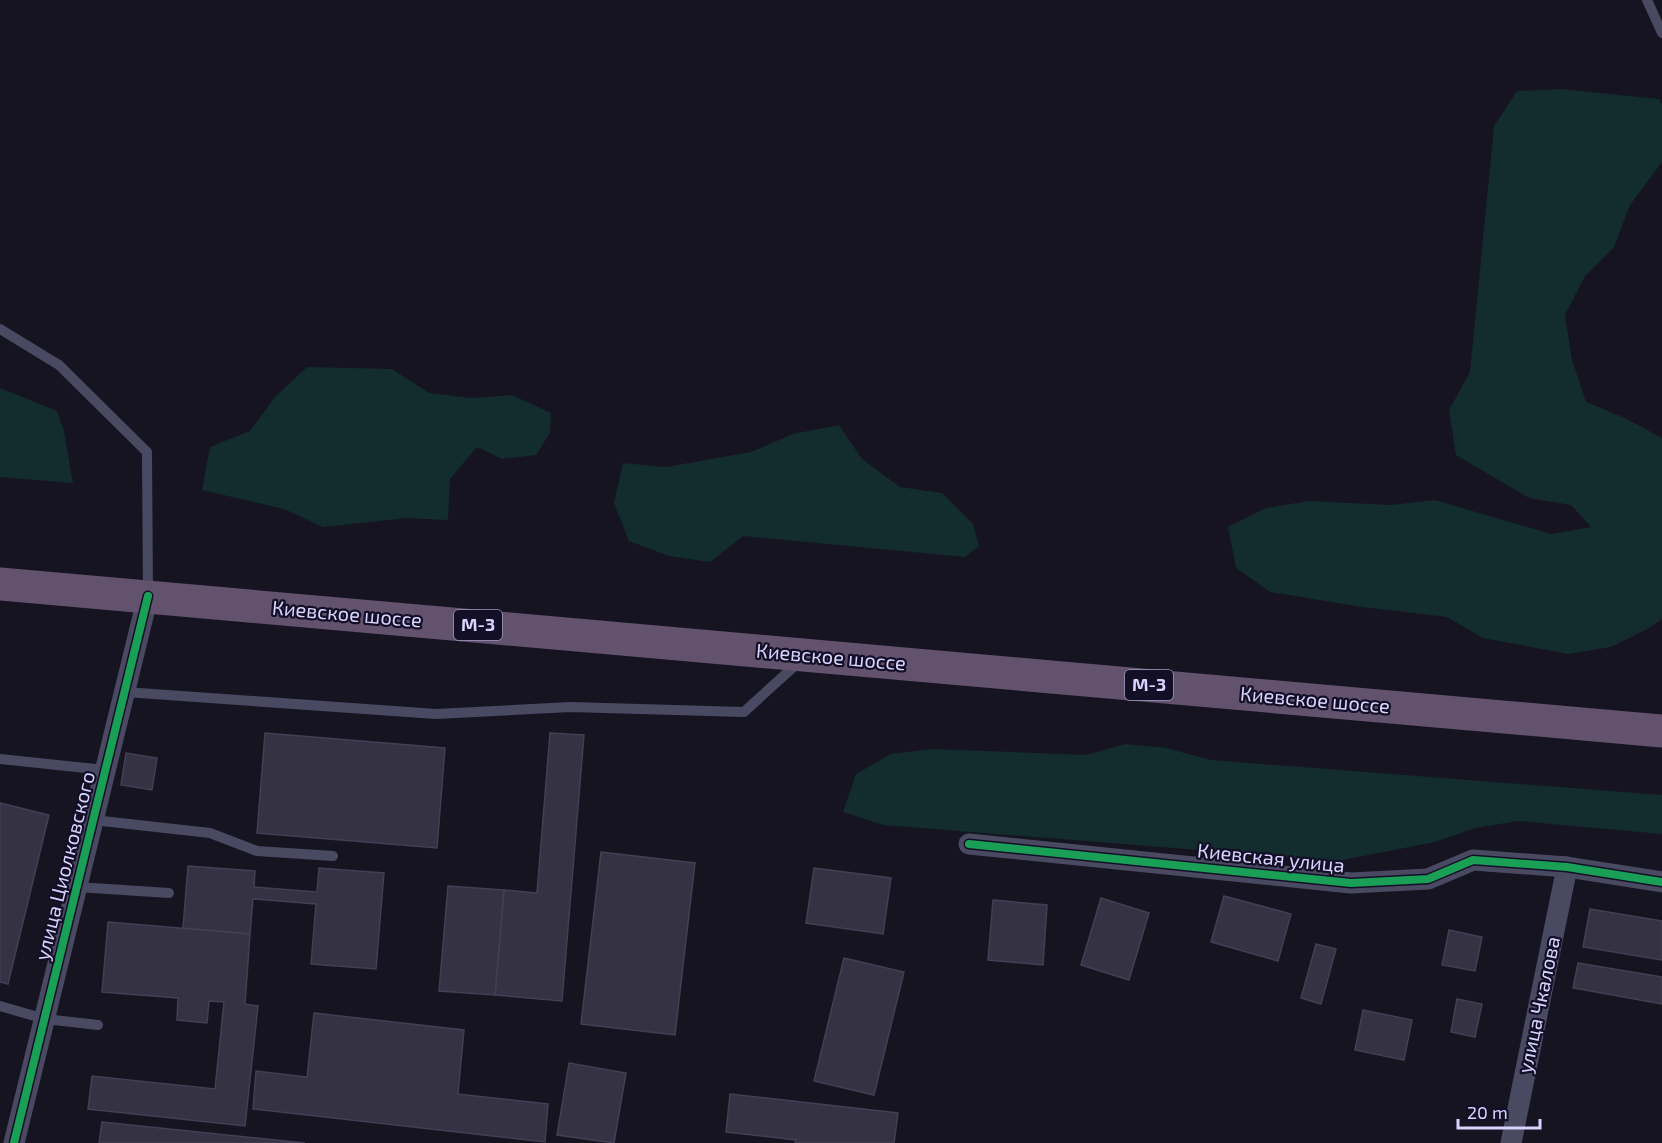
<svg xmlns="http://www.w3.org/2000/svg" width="1662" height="1143" viewBox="0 0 1662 1143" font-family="'Exo 2',sans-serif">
<rect width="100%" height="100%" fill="#161421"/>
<g fill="#132c2d">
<path d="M1560 89 1659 99 1662 104V162L1630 205 1614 247 1585 276 1565 315 1572 360 1586 402 1625 418 1662 438V619L1649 628 1611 647 1568 654 1483 638 1447 617 1362 607 1270 592 1236 568 1228 527 1266 508 1309 501 1391 505 1435 500 1551 534 1591 527 1571 505 1529 498 1456 455 1449 410 1470 372 1494 126 1517 91Z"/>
<path d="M307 367 392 369 429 393 470 398 512 395 551 413 550 433 536 455 502 459 477 447 450 479 448 520 407 518 323 527 284 509 202 490 210 447 250 431 275 397Z"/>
<path d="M0 388 57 411 64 431 73 483 0 477Z"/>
<path d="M839 425 862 459 900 487 942 493 973 524 979 546 965 557 743 536 710 562 669 556 629 541 614 503 623 463 666 467 751 452 793 434Z"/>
<path d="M1125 744 1166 748 1211 760 1662 795V834L1518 821 1475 828 1435 842 1338 861 883 825 843 812 856 774 891 754 932 749 1086 755Z"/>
</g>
<g fill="#343243" stroke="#433f54" stroke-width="1.5">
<path d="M265 733 445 748 437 848 257 833Z"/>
<path d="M550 733 584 735 562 1001 495 995 504 890 537 893Z"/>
<path d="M126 753 157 758 152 790 121 785Z"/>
<path d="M0 803 49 815 8 984 0 982Z"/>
<path d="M601 852 695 863 675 1035 581 1024Z"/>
<path d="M188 866 255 871 254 887 317 892 319 868 384 873 376 969 311 964 316 904 253 899 250 934 183 928Z"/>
<path d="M814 868 891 878 883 934 806 923Z"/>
<path d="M448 886 504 890 495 995 439 991Z"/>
<path d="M1224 896 1291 914 1278 961 1211 942Z"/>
<path d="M1101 898 1149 913 1129 980 1081 965Z"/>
<path d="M993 900 1047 905 1043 965 988 960Z"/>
<path d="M1590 909 1662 921V960L1583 947Z"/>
<path d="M108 922 250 934 245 1004 258 1006 245 1126 88 1109 92 1076 215 1089 224 1002 209 1001 207 1023 177 1020 178 998 102 992Z"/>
<path d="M1449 930 1482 937 1475 971 1442 965Z"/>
<path d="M1316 944 1336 949 1321 1004 1301 998Z"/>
<path d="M844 958 904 972 874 1095 814 1081Z"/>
<path d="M1578 963 1662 977V1004L1573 988Z"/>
<path d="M1457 999 1482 1004 1475 1037 1451 1032Z"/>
<path d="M1363 1010 1412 1020 1404 1060 1355 1050Z"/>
<path d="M314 1013 464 1030 458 1094 548 1104 545 1142 253 1109 256 1071 307 1077Z"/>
<path d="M569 1063 626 1073 614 1143 557 1135Z"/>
<path d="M730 1094 898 1113 894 1143H795L796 1140 726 1132Z"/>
<path d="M102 1122 305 1143H99Z"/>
</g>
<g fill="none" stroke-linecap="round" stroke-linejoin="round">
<g stroke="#4a4962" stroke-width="10">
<path d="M1647 0 1662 33"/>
<path d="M0 329 59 365 147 452 148 595"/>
<path d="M125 692 436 714 570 707 744 712 800 661"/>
<path d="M0 759 105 770"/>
<path d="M93 820 210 833 257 851 333 856"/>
<path d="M77 887 169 893"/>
<path d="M0 1006 45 1019 98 1025"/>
</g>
<g stroke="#4a4962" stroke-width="21">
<path d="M969 844 1351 883 1428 879 1473 860 1567 867 1662 882"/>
<path d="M14 1143 148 596"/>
<path d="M1511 1143 1567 867"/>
</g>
<path stroke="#62526e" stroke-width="33" d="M0 584 1662 731"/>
<g stroke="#130f26" stroke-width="11">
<g id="cycleway">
<path d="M969 844 1351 883 1428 879 1473 860 1567 867 1662 882"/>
<path d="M14 1143 148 596"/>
</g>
</g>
<use href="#cycleway" stroke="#1a9f57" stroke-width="8"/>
</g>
<g text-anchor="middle" stroke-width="4.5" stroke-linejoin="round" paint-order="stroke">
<g fill="#130f26" stroke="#9e99be" stroke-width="1.5">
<rect x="454" y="610" width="48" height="30" rx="4.5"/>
<rect x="1125" y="670" width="48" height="30" rx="4.5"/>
</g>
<g font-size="18" font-weight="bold" fill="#d9d4ff">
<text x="478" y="631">М-3</text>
<text x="1149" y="691">М-3</text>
</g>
<g font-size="20" fill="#d9d4ff" stroke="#130f26">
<text transform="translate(347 614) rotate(5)" y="7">Киевское шоссе</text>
<text transform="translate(831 657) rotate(5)" y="7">Киевское шоссе</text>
<text transform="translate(1315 700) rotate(5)" y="7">Киевское шоссе</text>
<text transform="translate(1271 858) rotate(6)" y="7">Киевская улица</text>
<text transform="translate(65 866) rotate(-76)" y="7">улица Циолковского</text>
<text transform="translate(1539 1005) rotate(-78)" y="7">улица Чкалова</text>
</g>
</g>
<path d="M1458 1119v9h82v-9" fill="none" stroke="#d9d4ff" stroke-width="3"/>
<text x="1467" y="1119" font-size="18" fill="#d9d4ff" stroke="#130f26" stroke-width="4.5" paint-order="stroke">20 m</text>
</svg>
